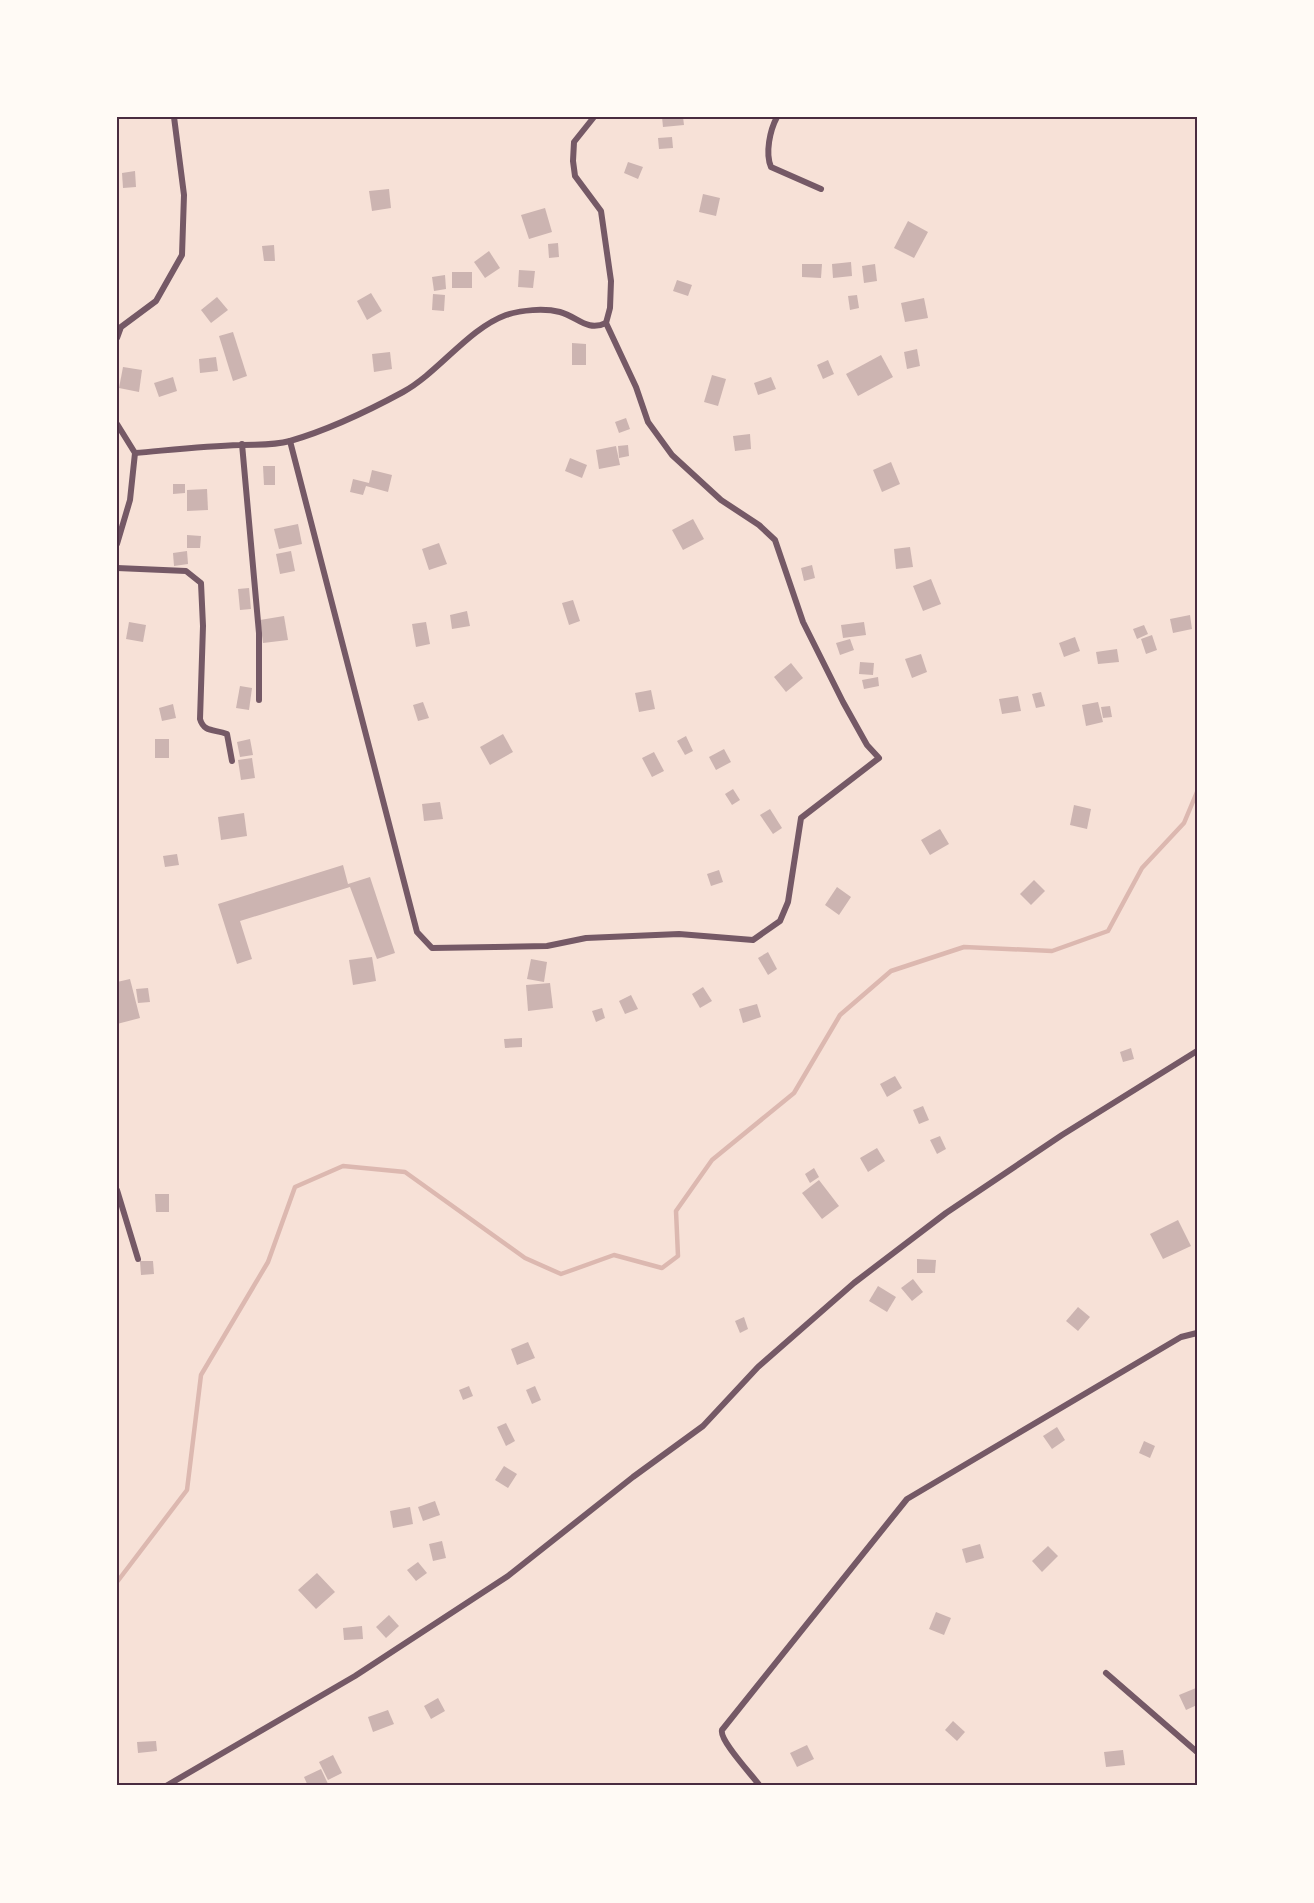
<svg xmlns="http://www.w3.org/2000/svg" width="1314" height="1903" viewBox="0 0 1314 1903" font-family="'Sofia Sans Condensed',sans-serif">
<rect width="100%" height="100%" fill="#f7e1d7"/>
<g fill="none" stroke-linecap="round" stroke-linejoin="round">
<path stroke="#dcb8b0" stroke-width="4.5" d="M117 1582 187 1490 201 1375 268 1262 295 1187 343 1166 405 1172 525 1258 561 1274 614 1255 662 1268 678 1256 676 1211 712 1160 794 1093 840 1015 891 971 964 947 1052 951 1108 931 1142 868 1184 823 1197 792"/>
</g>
<g fill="#ccb4b1">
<path d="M662 117H683L684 125 663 127Z"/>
<path d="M672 137 673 148 659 149 658 138Z"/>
<path d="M628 162 643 167 638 179 624 173Z"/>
<path d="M135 171 136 187 123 188 122 173Z"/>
<path d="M389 189 391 208 372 211 369 191Z"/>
<path d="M703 194 720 198 716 216 699 212Z"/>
<path d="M545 208 552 232 529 239 521 215Z"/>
<path d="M908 221 928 232 914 258 894 248Z"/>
<path d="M558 243 559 257 549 258 548 244Z"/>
<path d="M274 245 275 261H264L262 246Z"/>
<path d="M489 251 500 268 485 278 474 262Z"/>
<path d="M851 262 852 276 833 278 832 264Z"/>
<path d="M802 264H822L821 278 802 277Z"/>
<path d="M875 264 877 281 864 283 862 266Z"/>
<path d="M519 270 535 271 533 288 518 287Z"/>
<rect x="452" y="272" width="20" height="16"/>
<path d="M445 275 446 289 434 291 432 277Z"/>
<path d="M677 280 692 285 688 296 673 291Z"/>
<path d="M371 293 382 311 367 320 357 301Z"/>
<path d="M433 294 445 295 444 311 432 310Z"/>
<path d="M857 295 859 308 850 310 848 296Z"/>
<path d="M217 297 228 310 211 323 201 310Z"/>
<path d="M924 298 928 318 905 322 901 303Z"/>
<path d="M233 332 247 376 233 381 219 336Z"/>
<path d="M572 343 586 344V365H572Z"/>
<path d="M917 349 920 366 907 369 904 352Z"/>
<path d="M390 352 392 369 374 372 372 354Z"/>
<path d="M881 355 893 377 858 396 846 374Z"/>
<path d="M216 357 218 371 200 373 199 359Z"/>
<path d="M828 360 834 374 823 379 817 365Z"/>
<path d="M123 367 142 370 139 392 119 388Z"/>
<path d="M712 375 726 379 718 406 704 402Z"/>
<path d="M173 377 177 391 159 397 154 383Z"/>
<path d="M771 377 776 389 758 395 754 383Z"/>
<path d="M626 418 630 429 619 433 615 422Z"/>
<path d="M750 434 751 449 735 451 733 436Z"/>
<path d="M628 445 629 456 619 458 618 446Z"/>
<path d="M616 446 620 465 599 469 596 450Z"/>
<path d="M570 458 587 465 582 478 565 471Z"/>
<path d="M891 462 900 484 882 492 873 470Z"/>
<path d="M263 466H275V485H264Z"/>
<path d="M372 470 392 475 388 492 366 486 363 495 350 492 353 479 369 483Z"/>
<path d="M173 484H185V493L173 494Z"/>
<path d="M207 489 208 510 187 511V490Z"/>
<path d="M693 519 704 539 683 550 672 530Z"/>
<path d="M298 524 302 544 279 549 274 529Z"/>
<path d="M187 535 201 536 200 548H187Z"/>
<path d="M439 543 447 564 429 570 422 549Z"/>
<path d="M910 547 913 567 896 569 894 549Z"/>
<path d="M187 551 188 564 174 566 173 553Z"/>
<path d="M291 551 295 571 280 574 276 554Z"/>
<path d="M812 565 815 578 804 581 801 568Z"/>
<path d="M931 579 941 604 923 611 913 586Z"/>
<path d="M249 588 251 609 240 610 238 589Z"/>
<path d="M573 600 580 621 569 625 562 603Z"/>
<path d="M467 611 470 626 452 629 450 615Z"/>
<path d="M1190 615 1192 629 1173 633 1170 619Z"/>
<path d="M284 616 288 640 263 643 260 620Z"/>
<path d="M129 622 146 625 143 642 126 639Z"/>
<path d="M426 622 430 644 416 647 412 624Z"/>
<path d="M864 622 866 635 843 638 841 625Z"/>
<path d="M1144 625 1148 634 1137 639 1133 629Z"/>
<path d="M1152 635 1157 650 1146 654 1141 639Z"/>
<path d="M1075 637 1080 651 1064 657 1059 643Z"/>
<path d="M850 639 854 650 840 655 836 643Z"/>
<path d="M1117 649 1119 662 1098 664 1096 652Z"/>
<path d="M921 654 927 672 912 678 905 659Z"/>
<path d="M860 662 874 663 873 675 859 674Z"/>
<path d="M791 663 803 678 786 692 774 677Z"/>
<path d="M878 677 879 686 864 689 862 680Z"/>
<path d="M240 686 252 688 249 710 236 708Z"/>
<path d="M651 690 655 709 639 712 635 693Z"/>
<path d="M1041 692 1045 706 1036 708 1032 694Z"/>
<path d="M1018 696 1021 711 1002 714 999 699Z"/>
<path d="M423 702 429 718 418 721 413 705Z"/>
<path d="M1098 702 1103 722 1086 726 1082 705Z"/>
<path d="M173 704 176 718 162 721 159 708Z"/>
<path d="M1110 706 1112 717 1103 718 1101 707Z"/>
<path d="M503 734 513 752 490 765 480 747Z"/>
<path d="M686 736 693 751 685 755 677 741Z"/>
<rect x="155" y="739" width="14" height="19"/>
<path d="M250 739 253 755 240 757 237 742Z"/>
<path d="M724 749 731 762 716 770 709 757Z"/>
<path d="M654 752 664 771 652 777 642 758Z"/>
<path d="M252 758 255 778 241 780 238 760Z"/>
<path d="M733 789 740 800 732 805 725 794Z"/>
<path d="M440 802 443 819 424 821 422 804Z"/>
<path d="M1074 805 1091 809 1087 829 1070 825Z"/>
<path d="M770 809 782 828 773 834 760 815Z"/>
<path d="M244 813 247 836 221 840 218 817Z"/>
<path d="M940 829 949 844 930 855 921 840Z"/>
<path d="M177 854 179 865 165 867 163 856Z"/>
<path d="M343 865 348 884 370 877 395 953 377 959 350 887 240 921 252 959 237 964 218 904Z"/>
<path d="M719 870 723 882 711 886 707 874Z"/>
<path d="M1034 880 1045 891 1031 905 1020 894Z"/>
<path d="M837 887 851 897 839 915 825 905Z"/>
<path d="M768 952 777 969 768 975 758 958Z"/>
<path d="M372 957 376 981 353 985 349 960Z"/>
<path d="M531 959 547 962 544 982 527 979Z"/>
<path d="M130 979 140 1018 117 1024V982Z"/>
<path d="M550 983 553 1008 528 1011 526 985Z"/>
<path d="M703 987 712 1001 700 1008 692 994Z"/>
<path d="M148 988 150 1002 138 1003 136 989Z"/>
<path d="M631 995 638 1009 625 1014 619 1001Z"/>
<path d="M757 1004 761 1017 743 1023 739 1009Z"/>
<path d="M602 1008 605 1018 596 1022 592 1011Z"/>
<path d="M522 1038V1047L505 1048 504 1039Z"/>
<path d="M1131 1048 1134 1059 1123 1062 1120 1052Z"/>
<path d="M895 1076 902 1088 887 1097 880 1084Z"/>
<path d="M923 1106 929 1120 919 1124 913 1110Z"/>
<path d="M940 1136 946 1149 937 1154 930 1140Z"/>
<path d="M877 1148 885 1161 868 1172 860 1158Z"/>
<path d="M814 1168 819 1177 810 1183 805 1174Z"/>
<path d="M819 1180 839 1206 822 1219 802 1193Z"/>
<path d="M155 1194H169V1212H156Z"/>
<path d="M1178 1220 1191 1246 1163 1259 1150 1234Z"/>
<path d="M917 1259 936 1260 935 1273H917Z"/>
<path d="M140 1261H153L154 1274 141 1275Z"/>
<path d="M913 1279 923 1292 912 1301 901 1288Z"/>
<path d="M878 1286 896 1297 887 1312 869 1301Z"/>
<path d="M1078 1307 1090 1317 1078 1331 1066 1321Z"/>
<path d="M744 1317 748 1329 740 1333 735 1321Z"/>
<path d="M528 1342 535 1358 517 1365 511 1349Z"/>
<path d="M469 1386 473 1396 463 1400 459 1390Z"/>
<path d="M535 1386 541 1400 532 1404 526 1390Z"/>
<path d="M506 1423 515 1441 506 1446 497 1427Z"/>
<path d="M1057 1427 1065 1440 1052 1449 1043 1436Z"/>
<path d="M1144 1441 1155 1446 1150 1458 1139 1453Z"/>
<path d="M504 1466 517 1474 508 1488 495 1480Z"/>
<path d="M435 1501 440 1515 423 1521 418 1507Z"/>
<path d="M410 1507 413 1524 393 1528 390 1511Z"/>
<path d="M442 1541 446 1558 433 1561 429 1544Z"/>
<path d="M980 1544 984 1558 966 1563 962 1549Z"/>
<path d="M1048 1546 1058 1556 1042 1572 1032 1561Z"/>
<path d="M418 1562 427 1573 416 1581 407 1570Z"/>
<path d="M317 1573 335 1592 316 1609 298 1590Z"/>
<path d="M936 1612 951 1618 944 1635 929 1629Z"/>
<path d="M389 1615 399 1626 386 1638 376 1627Z"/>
<path d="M362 1626 363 1639 344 1640 343 1628Z"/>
<path d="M1196 1688 1197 1705 1186 1710 1179 1695Z"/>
<path d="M438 1698 445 1711 431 1719 424 1706Z"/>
<path d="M388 1710 394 1724 373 1732 368 1717Z"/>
<path d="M953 1721 965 1732 957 1741 945 1730Z"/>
<path d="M156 1741 157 1751 138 1753 137 1742Z"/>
<path d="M807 1745 814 1759 797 1767 790 1753Z"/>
<path d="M1123 1750 1125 1765 1106 1767 1104 1752Z"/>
<path d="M333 1755 342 1773 328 1780 319 1762Z"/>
<path d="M321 1769 329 1786H308L304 1777Z"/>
</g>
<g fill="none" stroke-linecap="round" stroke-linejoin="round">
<g stroke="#755966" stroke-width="6">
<path d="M777 117C770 130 765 153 771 167L821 189"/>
<path d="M117 338 121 327 156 301 182 255 184 195 174 117"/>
<path d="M117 424 135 453 130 500 117 544"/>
<path d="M290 441 417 932 432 948 547 946 586 938 679 934 753 940 780 921 788 902 801 818 879 758 867 745 843 702 803 622 775 540 759 525 721 500 672 455 648 422 636 387 606 323 610 308 611 281 601 211 575 176 573 161 574 142 594 117"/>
<path d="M242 444 259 633V700"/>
<path d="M135 453C170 450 205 446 240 445 257 444 272 446 290 441 328 430 368 411 403 392 439 372 468 329 506 315 521 310 544 308 560 312 578 317 587 332 606 323"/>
<path d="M117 568 186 571 201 583 203 626 200 719C204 733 215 729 227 734L232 761"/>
<path d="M117 1190 138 1259"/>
<path d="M1106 1673 1197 1752"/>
<path d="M166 1786 355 1676 508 1576 633 1477 703 1426 758 1367 854 1283 946 1213 1062 1135 1197 1051"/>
<path d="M760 1786C752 1775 719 1740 722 1730L907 1499 1181 1337 1197 1333"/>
</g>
</g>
<rect width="1314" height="1903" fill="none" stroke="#fffaf5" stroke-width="237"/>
<rect x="118" y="118" width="1078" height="1666" fill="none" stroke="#4a2c40" stroke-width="2"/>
</svg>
